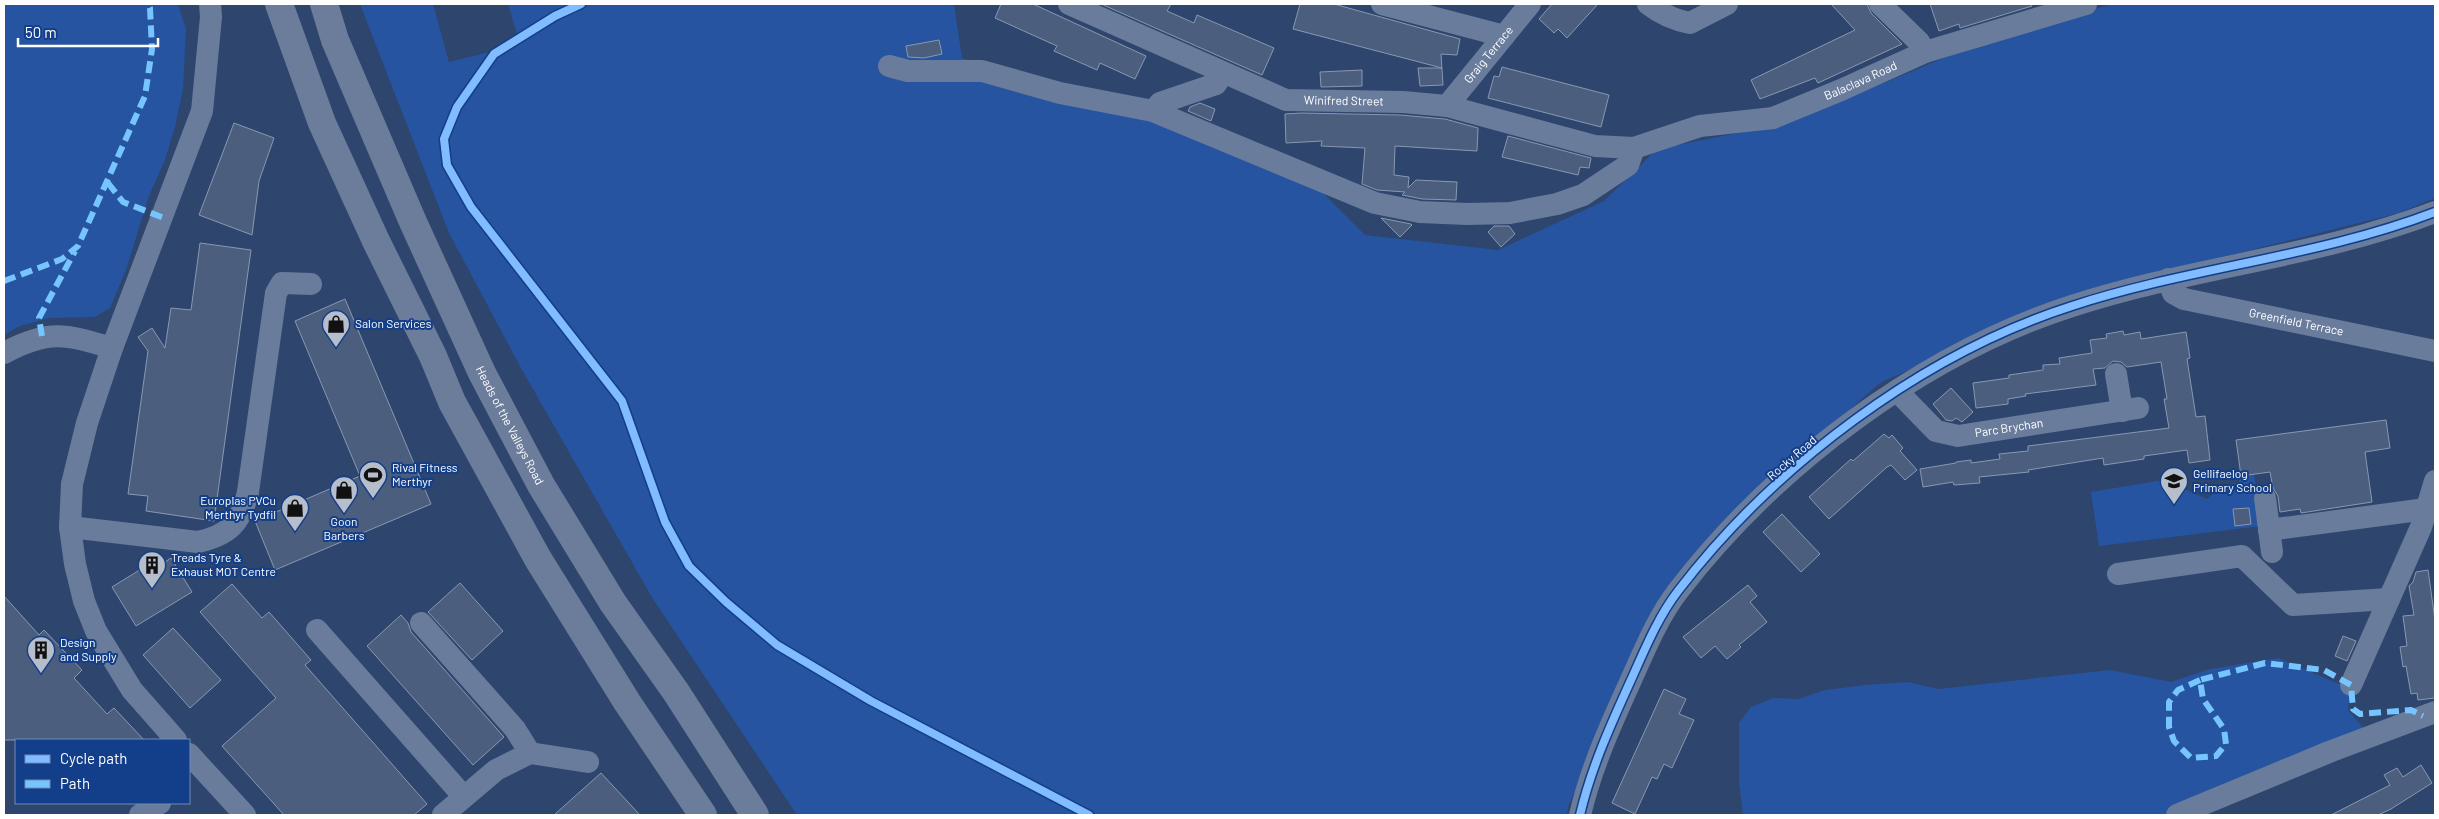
<svg xmlns="http://www.w3.org/2000/svg" width="2439" height="819" viewBox="0 0 2439 819" font-family="Barlow,sans-serif">
<rect width="100%" height="100%" fill="#2e456e"/>
<g fill="#2654a0">
<path d="M4 4H178L186 29 183 89 175 127 165 160 149 196 126 270 110 308 95 317 49 318 20 326 4 335Z"/>
<path d="M360 4H433L449 62 490 52 517 34 508 4H954L962 58 1185 122 1322 192 1365 235 1498 250 1604 201 1657 149 1789 123 1941 59 2111 4H2435V198L2399 213 2083 292 1880 383 1732 513 1624 678 1568 807 1567 815H797L653 599 521 368 449 233Z"/>
<path d="M2254 474 2261 526 2099 546 2091 492 2163 480 2207 499 2224 485 2238 483 2241 476Z"/>
<path d="M2278 658 2351 689 2348 710 2367 732 2184 803 2163 815H1743L1739 782V723L1751 707 1773 698 1798 699 1825 690 1865 685 1908 682 1938 689 2110 670 2171 682 2210 669Z"/>
</g>
<g fill="#4b5e7e" stroke="#8998b2">
<path d="M1001 4H1033L1146 56 1135 79 1100 63 1097 70 1054 51 1057 46 995 18Z"/>
<path d="M1101 4H1171L1167 11 1194 23 1197 15 1274 48 1262 75Z"/>
<path d="M1300 4H1334L1460 39 1457 55 1441 54 1443 85 1420 86 1418 68H1442L1293 29Z"/>
<path d="M1552 4H1598L1567 38 1558 29 1554 33 1539 19Z"/>
<path d="M1831 4H1867L1871 13 1902 44 1818 83 1815 78 1760 99 1751 80 1855 30Z"/>
<path d="M1930 4H2031L2032 6 1960 28 1959 24 1939 31Z"/>
<path d="M939 40 942 54 924 58 908 57 906 46Z"/>
<path d="M1502 67 1609 95 1601 127 1488 98 1494 76 1499 77Z"/>
<path d="M1362 70V86L1321 87 1320 72Z"/>
<path d="M1200 103 1215 109 1211 121 1188 111 1190 107Z"/>
<path d="M1301 113 1400 115 1445 119 1478 128 1477 151 1395 146 1394 175 1409 177 1408 188 1416 180 1457 182 1456 200 1422 199 1402 195 1405 192 1377 190 1362 184 1365 148 1321 146 1322 141 1286 143 1285 114Z"/>
<path d="M234 123 274 138 259 181 252 235 199 215Z"/>
<path d="M1508 136 1591 158 1589 168 1580 167 1578 175 1502 157Z"/>
<path d="M1381 218 1411 224 1412 225 1400 237Z"/>
<path d="M1494 226H1509L1515 234 1501 247 1488 232Z"/>
<path d="M200 243 251 250 214 521 146 511 148 496 128 494 148 351 138 337 152 328 165 348 171 308 191 310Z"/>
<path d="M345 299 431 504 275 570 255 521 360 476 295 321Z"/>
<path d="M2123 331 2124 335 2140 332 2141 339 2186 332 2190 358 2187 359 2196 417 2205 416 2210 460 2189 463 2187 450 2144 456V459L2104 465 2103 458 2028 470 2029 472 1979 477 1980 483 1954 485 1953 482 1923 487 1920 469 1956 463V462L1971 460V463L2000 459 1999 454 2028 451V446L2169 428 2164 399H2167L2161 362 2127 367 2121 362 2113 361 2105 368 2093 369 2096 385 2025 394 2026 396 2008 399V404L1976 408 1973 383 2009 378V375L2043 370V365L2060 364 2059 358 2092 353 2090 340 2107 338 2106 334Z"/>
<path d="M1951 388 1973 412 1962 422 1956 418 1952 421 1946 420 1933 404Z"/>
<path d="M2386 420 2390 448 2365 452 2372 502 2301 513 2300 509 2280 512 2278 496 2273 488 2270 472 2241 476 2236 440Z"/>
<path d="M1884 434 1889 438 1892 435 1903 448 1900 451 1917 470 1905 480 1891 465 1887 467 1829 519 1809 497 1851 459 1853 461Z"/>
<path d="M2249 508 2251 524 2235 526 2233 509Z"/>
<path d="M1782 514 1820 554 1801 572 1763 532Z"/>
<path d="M171 558 192 592 136 626 112 587 156 560 159 566Z"/>
<path d="M2428 570 2435 620V698L2418 700 2417 693 2411 694 2406 666 2403 667 2400 647 2407 646 2403 616 2414 615 2409 586 2413 582 2416 572Z"/>
<path d="M460 583 503 631 472 660 428 612Z"/>
<path d="M232 584 262 618 269 612 311 660 305 665 427 804 414 815H284L222 746 276 698 200 612Z"/>
<path d="M1748 585 1757 596 1750 602 1767 622 1739 645 1741 647 1727 659 1715 646 1701 658 1683 637Z"/>
<path d="M4 596 39 635 44 630 82 670 74 678 107 714 114 708 144 740H4Z"/>
<path d="M401 615 408 623 411 632 504 737 473 765 367 646Z"/>
<path d="M173 628 221 680 190 708 143 655Z"/>
<path d="M2343 636 2356 641 2347 661 2335 656Z"/>
<path d="M1664 689 1686 699 1679 714 1694 720 1672 768 1664 764 1657 779 1652 777 1635 814 1612 803Z"/>
<path d="M2421 765 2432 783 2391 809 2378 815H2331L2390 785 2384 775 2397 768 2403 777Z"/>
<path d="M601 773 640 815H554Z"/>
</g>
<g fill="none" stroke-linecap="round" stroke-linejoin="round">
<g stroke="#6a7c9c" stroke-width="22">
<path id="s1" d="M1069 4 1286 100 1403 102 1447 106 1595 146 1634 148 1700 126 1773 118 1841 90 1925 52 2086 4"/>
<path d="M1382 4 1504 36"/>
<path d="M1648 4C1661 14 1674 20 1690 23L1727 4"/>
<path d="M1880 4 1919 42 1925 52"/>
<path d="M889 66 908 71H982L1060 93 1153 111 1375 203 1420 212 1467 214 1510 213 1557 204 1583 195 1628 165 1634 148"/>
<path id="s2" d="M1447 106 1530 4"/>
<path d="M1153 111 1160 103 1216 84 1223 73"/>
<path id="s3" d="M2168 279 2173 293 2184 299 2435 351"/>
<path d="M4 353C49 329 65 334 112 348"/>
<path d="M2116 374 2122 411"/>
<path id="s4" d="M1897 391 1936 431 1958 436 2138 408"/>
<path d="M2265 498 2272 552"/>
<path d="M70 527 198 542C229 535 241 523 248 492L276 293 282 283 311 284"/>
<path d="M2269 530 2426 509"/>
<path d="M2118 574 2242 556 2293 605 2389 599"/>
<path d="M421 623 515 729 530 753"/>
<path d="M317 630 464 797"/>
<path d="M2351 685 2421 527 2435 481"/>
<path d="M176 740 132 690 96 631 84 601 75 564 70 527 72 484 87 423 112 348 202 111 211 17 210 4"/>
<path d="M189 754 245 815"/>
<path d="M140 815 160 803"/>
<path d="M443 815 496 770 530 753 588 762"/>
<path d="M1580 815C1591 768 1611 724 1631 680 1645 649 1658 617 1678 591 1774 466 1922 354 2072 306 2191 267 2318 257 2435 212"/>
<path d="M2177 815 2329 752 2435 712"/>
</g>
<g stroke="#6c7d9b" stroke-width="28">
<path d="M279 4 322 123 376 241 433 356 452 402 538 559 627 702 703 815"/>
<path id="s5" d="M324 4 335 40 413 222 482 373 541 485 613 603 676 692 755 815"/>
</g>
<g stroke="#76c5fe" stroke-width="6" stroke-dasharray="12 6" stroke-linecap="butt">
<path d="M108 183 123 202 164 218"/>
<path d="M4 281 62 259 78 246 145 96 152 49 150 8 148 4"/>
<path d="M42 336 39 318 75 251"/>
<path d="M2200 680 2178 690 2169 702V727L2174 741 2191 758 2216 756 2226 744 2224 729 2203 699 2200 680 2265 663 2324 670 2351 685 2353 709 2360 714 2411 710 2423 716"/>
</g>
<g stroke="#133e89" stroke-width="11">
<g id="cycleway">
<path d="M581 4 555 16 494 54 457 107 444 139 447 165 471 207 622 401 665 522 689 566 726 602 777 645 871 701 1089 815"/>
<path d="M1580 815C1591 768 1611 724 1631 680 1645 649 1658 617 1678 591 1774 466 1922 354 2072 306 2191 267 2318 257 2435 212"/>
</g>
</g>
<use href="#cycleway" stroke="#80bcff" stroke-width="8"/>
</g>
<defs>
<g id="shop-pin" transform="scale(1.4375)"><path d="M0 17L-7.5 6A9.5 9.5 0 1 1 7.5 6Z" fill="#b6becc" stroke="#133e89"/><path d="M-5-2.5h2.3a2.7 3.5 0 0 1 5.4 0H5L5.5 6h-11ZM-1.5-2.5h3a1.5 2.3 0 0 0-3 0Z" fill="#111"/></g>
<g id="stadium-pin" transform="scale(1.4375)"><path d="M0 17L-7.5 6A9.5 9.5 0 1 1 7.5 6Z" fill="#b6becc" stroke="#133e89"/><path d="M0-5a6.5 5 0 1 0 0 10a6.5 5 0 1 0 0-10ZM-3.5-1.8h7v3.6h-7Z" fill="#111"/></g>
<g id="school-pin" transform="scale(1.4375)"><path d="M0 17L-7.5 6A9.5 9.5 0 1 1 7.5 6Z" fill="#b6becc" stroke="#133e89"/><path d="M0-5L7-2L0 1L-7-2ZM-4 1L0 2.5L4 1V4Q0 6-4 4Z" fill="#111"/></g>
<g id="building-pin" transform="scale(1.4375)"><path d="M0 17L-7.5 6A9.5 9.5 0 1 1 7.5 6Z" fill="#b6becc" stroke="#133e89"/><path d="M-4-6H4V6H1V3H-1V6H-4ZM-2.5-4.3h1.7v1.8h-1.7ZM.8-4.3h1.7v1.8H.8ZM-2.5-1h1.7V.8h-1.7ZM.8-1h1.7V.8H.8Z" fill="#111"/></g>
</defs>
<g fill-rule="evenodd">
<use href="#shop-pin" x="336" y="324"/>
<use href="#stadium-pin" x="373" y="475"/>
<use href="#school-pin" x="2174" y="481"/>
<use href="#shop-pin" x="344" y="490"/>
<use href="#shop-pin" x="295" y="508"/>
<use href="#building-pin" x="152" y="565"/>
<use href="#building-pin" x="41" y="650"/>
</g>
<g text-anchor="middle" stroke-width="4" stroke-linejoin="round" paint-order="stroke">
<g font-size="12" fill="#fff" stroke="#133e89">
<text dy="4" stroke="none"><textPath href="#s2" startOffset="66">Graig Terrace</textPath></text>
<text dy="4" stroke="none"><textPath href="#s1" startOffset="829">Balaclava Road</textPath></text>
<text dy="4" stroke="none"><textPath href="#s1" startOffset="295">Winifred Street</textPath></text>
<text dy="4" stroke="none"><textPath href="#s3" startOffset="142">Greenfield Terrace</textPath></text>
<text dy="4" stroke="none"><textPath href="#s5" startOffset="461">Heads of the Valleys Road</textPath></text>
<text dy="4" stroke="none"><textPath href="#s4" startOffset="130">Parc Brychan</textPath></text>
<text transform="translate(1792 458) rotate(-41)" y="4">Rocky Road</text>
</g>
<g font-size="12" fill="#fff" stroke="#133e89" text-anchor="start">
<text x="355" y="328">Salon Services</text>
<text x="392" y="472">Rival Fitness<tspan x="392" dy="14">Merthyr</tspan></text>
<text x="2193" y="478">Gellifaelog<tspan x="2193" dy="14">Primary School</tspan></text>
<text x="276" y="505" text-anchor="end">Europlas PVCu<tspan x="276" dy="14">Merthyr Tydfil</tspan></text>
<text x="344" y="526" text-anchor="middle">Goon<tspan x="344" dy="14">Barbers</tspan></text>
<text x="171" y="562">Treads Tyre &amp;<tspan x="171" dy="14">Exhaust MOT Centre</tspan></text>
<text x="60" y="647">Design<tspan x="60" dy="14">and Supply</tspan></text>
</g>
</g>
<rect width="2439" height="819" fill="none" stroke="#ffffff" stroke-width="10"/>
<rect x="15" y="739" width="175" height="65" fill="#133e89" stroke="#718bb8"/>
<rect x="25" y="755" width="25" height="8" fill="#80bcff" stroke="#718bb8"/>
<text x="60" y="764" font-size="15" fill="#ffffff">Cycle path</text>
<rect x="25" y="780" width="25" height="8" fill="#76c5fe" stroke="#718bb8"/>
<text x="60" y="789" font-size="15" fill="#ffffff">Path</text>
<path d="M18 38v8h140v-8" fill="none" stroke="#ffffff" stroke-width="2.5"/>
<text x="25" y="38" font-size="15" fill="#ffffff" stroke="#133e89" stroke-width="4" paint-order="stroke">50 m</text>
</svg>
